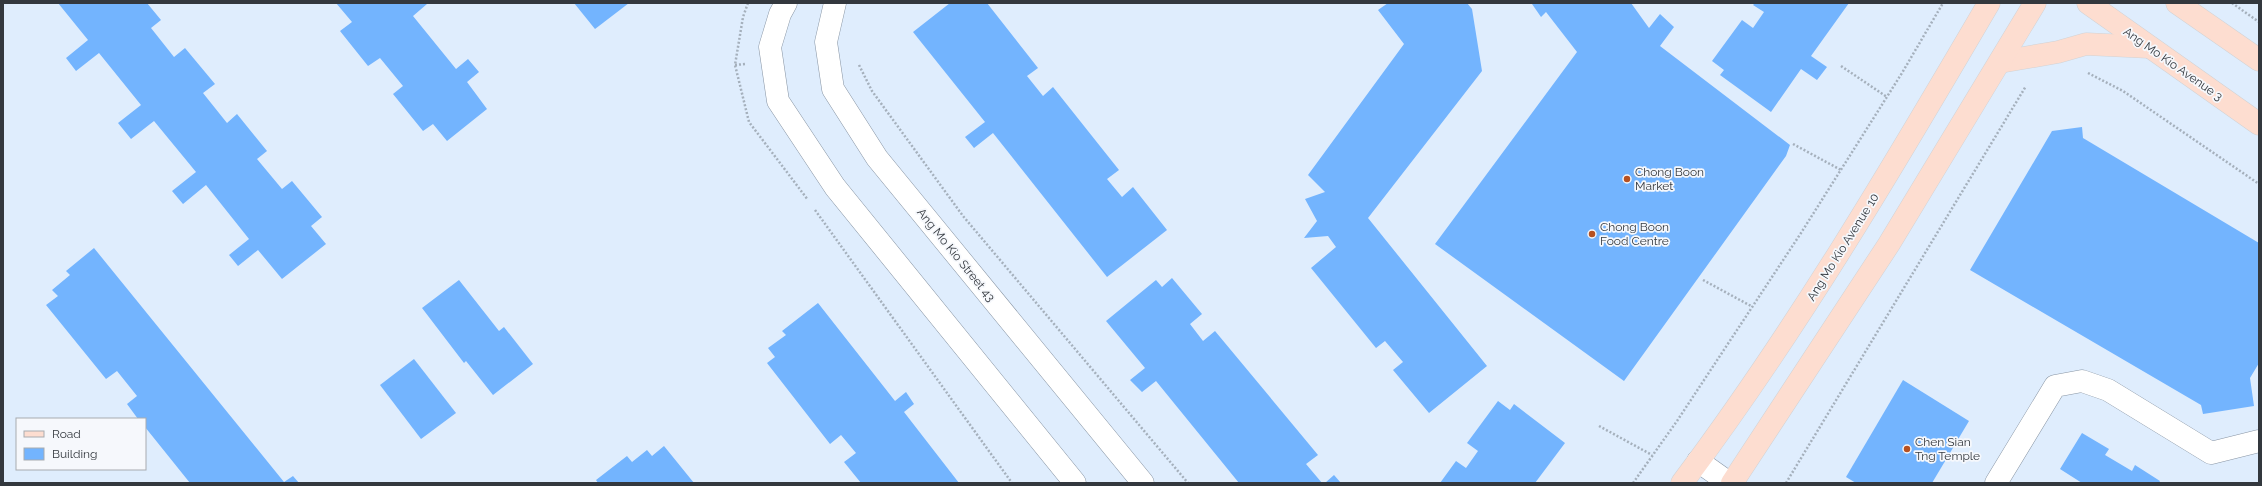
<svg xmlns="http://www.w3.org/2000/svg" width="2262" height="486" viewBox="0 0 2262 486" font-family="Raleway,sans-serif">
<rect width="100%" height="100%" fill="#dfedfd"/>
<g fill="#73b4fe">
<path d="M58 3H147L161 20 151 28 174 57 185 48 215 84 203 93 227 123 237 114 267 151 257 159 282 189 292 181 322 217 311 226 326 244 282 279 258 250 238 266 229 255 249 239 206 185 183 204 172 191 196 172 154 121 131 139 118 123 141 105 99 53 76 71 66 58 88 40Z"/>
<path d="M336 3H426L427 4 413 16 456 69 468 59 479 72 467 82 487 109 447 141 433 124 423 131 393 94 403 86 380 58 368 66 340 31 352 22Z"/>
<path d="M574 3H629L595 29Z"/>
<path d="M950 3H987L1038 68 1027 76 1043 96 1053 87 1119 170 1107 179 1122 197 1133 187 1167 230 1107 277 993 133 974 148 965 137 985 122 913 32Z"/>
<path d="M1388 3H1467L1472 9 1482 71 1368 218 1487 366 1429 413 1393 370 1403 362 1385 341 1376 348 1311 268 1336 247 1328 236 1304 238 1317 221 1305 199 1325 192 1308 175 1404 44 1378 10Z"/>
<path d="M1533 3H1631L1649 28 1660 14 1674 27 1660 46 1790 145 1786 156 1624 381 1435 244 1577 52 1546 12 1541 17 1532 4Z"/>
<path d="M1755 3H1849L1811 56 1827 67 1817 80 1801 69 1771 112 1720 75 1724 70 1712 61 1742 20 1753 28 1764 12 1753 5Z"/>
<path d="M2082 127 2083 138 2259 243V363L2250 378 2254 406 2203 414 2201 405 1970 270 2052 131Z"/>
<path d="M94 248 284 482 293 476 299 483H190L145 427V419H138L127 404 137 396 117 371 106 379 46 305 58 296 52 290 70 275 66 271Z"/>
<path d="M1172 278 1202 314 1190 324 1203 341 1215 331 1318 455 1306 464 1322 483H1239L1156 381 1142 392 1130 380 1145 368 1106 321 1156 280 1162 287Z"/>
<path d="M459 280 499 331 504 327 533 364 493 395 466 361 464 363 422 308Z"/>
<path d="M818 303 895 401 906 392 914 404 904 412 959 483H861L844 462 856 453 841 435 830 444 767 363 775 357 768 348 786 335 782 331Z"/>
<path d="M414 359 456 413 421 439 380 385Z"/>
<path d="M1903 380 1969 421 1932 483H1856L1846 477Z"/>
<path d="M1498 401 1510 410 1514 404 1565 443 1535 483H1440L1456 461 1466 468 1478 451 1467 443Z"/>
<path d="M2082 433 2109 449 2105 455 2132 471 2135 465 2160 481 2159 483H2082L2060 469Z"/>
<path d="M664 446 694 483H598L596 480 627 456 632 462 647 450 652 456Z"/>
<path d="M1334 475 1341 483H1325Z"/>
</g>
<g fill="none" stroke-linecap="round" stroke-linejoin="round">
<g stroke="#8895a4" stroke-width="23">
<g id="minor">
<path d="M786 3 780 14 770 47 778 101 835 187 1075 483"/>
<path d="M835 3 826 42 833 89 877 158 1143 483"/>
<path d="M1698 461 1729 483"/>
<path d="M1996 483 2055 386 2082 381 2108 390 2211 453 2259 441"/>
</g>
</g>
<g stroke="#d2d3d5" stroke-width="23">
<g id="major">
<path d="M2088 3 2259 124"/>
<path d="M2177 3 2259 60"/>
<path d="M2000 62 2058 52 2086 44 2149 47"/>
<path d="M1682 483C1796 331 1893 167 1989 3"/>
<path d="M1732 483 1889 244 2035 3"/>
</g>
</g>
<g stroke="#a5b0bc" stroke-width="2.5" stroke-dasharray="2 2" stroke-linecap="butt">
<path d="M748 3 743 17 735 65 749 122 808 200"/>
<path d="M2232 3 2259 22"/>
<path d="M735 65 745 64"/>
<path d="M859 65 872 91 963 216 1188 483"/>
<path d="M1841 66 1887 97"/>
<path d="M2088 73 2123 91 2259 184"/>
<path d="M1793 144 1841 170"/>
<path d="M815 210 1012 483"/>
<path d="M1703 280 1751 306"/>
<path d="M1599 426 1652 455"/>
<path d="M1633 483 1677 421 1801 233 1902 73 1943 3"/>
<path d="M1786 483 2026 86"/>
</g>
<use href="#minor" stroke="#fff" stroke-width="22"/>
<use href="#major" stroke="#fdddd0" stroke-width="22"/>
</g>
<g fill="#b65122" stroke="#f6f8fc" stroke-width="1.5">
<circle cx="1627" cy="179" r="4"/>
<circle cx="1592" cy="234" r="4"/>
<circle cx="1907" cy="449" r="4"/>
</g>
<g text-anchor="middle" stroke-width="3.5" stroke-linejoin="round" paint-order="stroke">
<g font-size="12" fill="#33383e" stroke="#f6f8fc">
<text transform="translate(2173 64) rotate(35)" y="4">Ang Mo Kio Avenue 3</text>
<text transform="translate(1843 247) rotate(-58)" y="4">Ang Mo Kio Avenue 10</text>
<text transform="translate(956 255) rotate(51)" y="4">Ang Mo Kio Street 43</text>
</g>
<g font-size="12" fill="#33383e" stroke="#f6f8fc" text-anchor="start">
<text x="1635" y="176">Chong Boon<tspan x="1635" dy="14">Market</tspan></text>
<text x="1600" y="231">Chong Boon<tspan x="1600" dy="14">Food Centre</tspan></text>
<text x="1915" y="446">Chen Sian<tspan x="1915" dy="14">Tng Temple</tspan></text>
</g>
</g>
<rect width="2262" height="486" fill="none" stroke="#33383e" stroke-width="8"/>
<rect x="16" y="418" width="130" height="52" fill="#f6f8fc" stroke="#a8abb0"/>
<rect x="24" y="431" width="20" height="6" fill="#fdddd0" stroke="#a8abb0"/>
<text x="52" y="438" font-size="12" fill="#33383e">Road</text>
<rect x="24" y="448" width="20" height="12" fill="#73b4fe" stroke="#a8abb0"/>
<text x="52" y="458" font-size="12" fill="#33383e">Building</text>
</svg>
